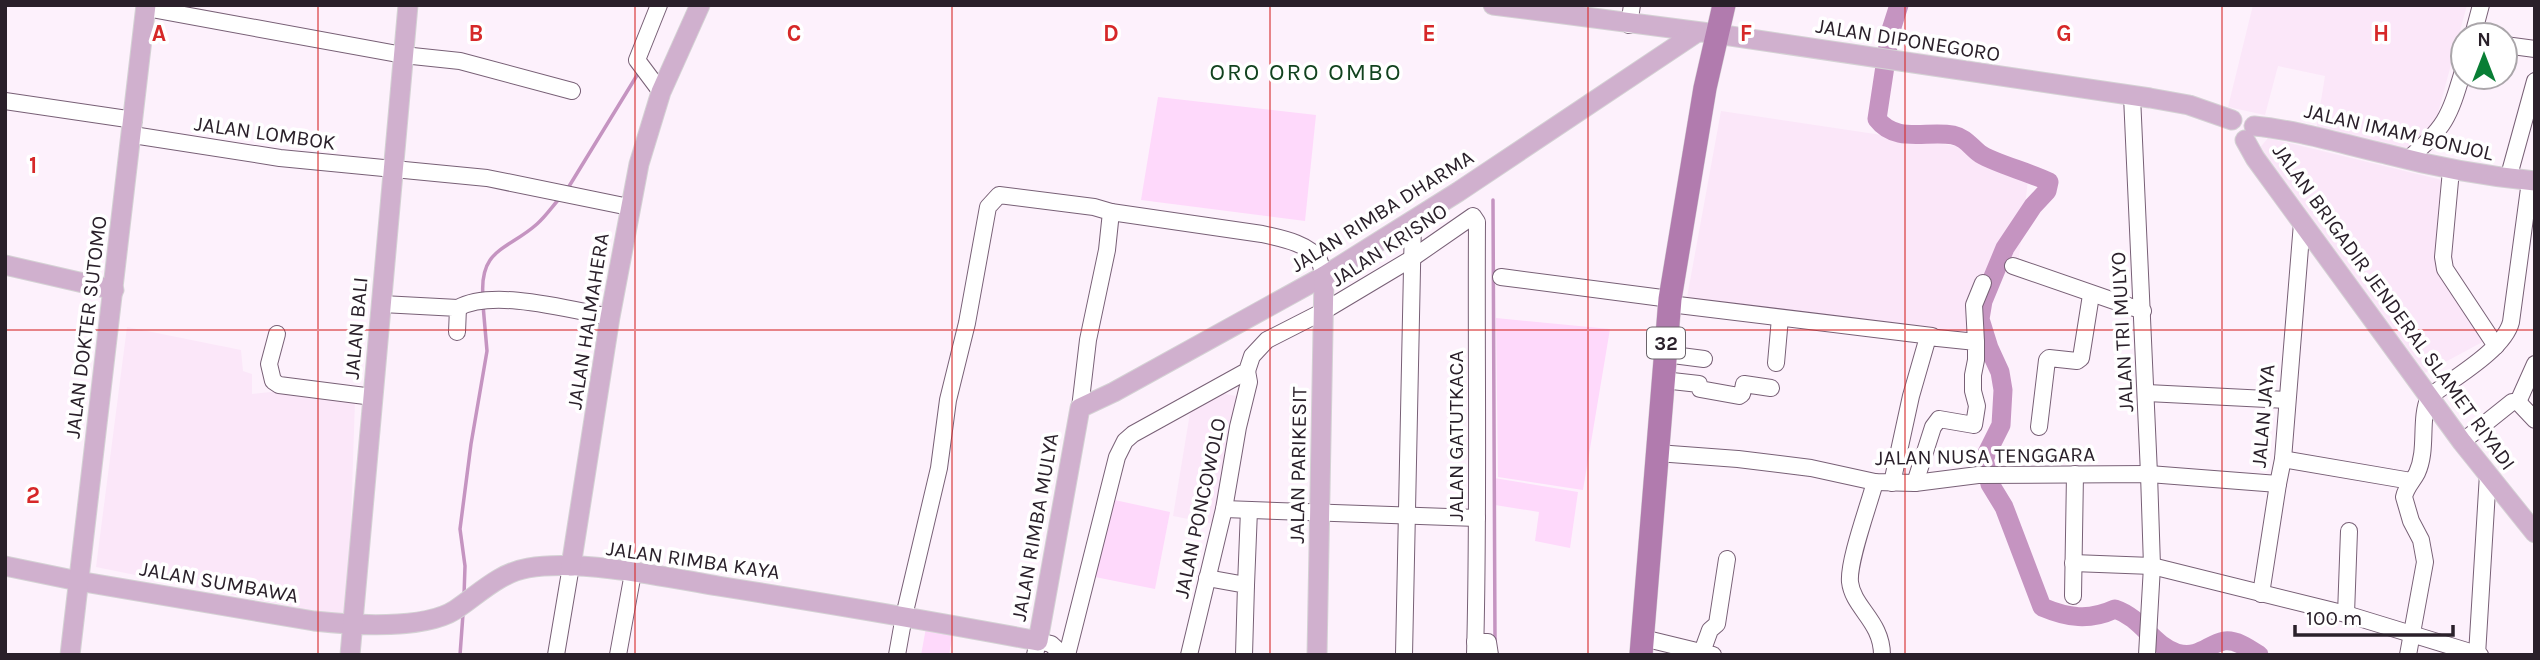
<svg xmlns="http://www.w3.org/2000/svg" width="2540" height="660" viewBox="0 0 2540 660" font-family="Karla,sans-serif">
<rect width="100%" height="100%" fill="#fdf1fc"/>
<g fill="#fbe7f9">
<path d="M2253 5H2467L2434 128 2403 153 2316 131 2325 76 2278 66 2265 115 2228 107Z"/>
<path d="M1721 111 1982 150 2029 171 2018 265 1985 274 1969 337 1686 303Z"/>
<path d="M2268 138 2442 180 2436 256 2488 339 2423 374 2258 150Z"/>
<path d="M127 327 241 350 243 371 252 374V394L271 392 280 388 355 399 348 618 96 567Z"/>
<path d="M1216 392 1241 397 1214 524 1173 516 1191 407Z"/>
</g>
<g fill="#fed9fb">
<path d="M1158 97 1316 115 1305 221 1141 200Z"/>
<path d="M1496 318 1610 329 1583 490 1498 477Z"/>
<path d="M1494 478 1578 492 1570 548 1535 541 1539 512 1495 505Z"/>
<path d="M1110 499 1170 512 1155 589 1090 576Z"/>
<path d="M926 628 953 633 949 655H921Z"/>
</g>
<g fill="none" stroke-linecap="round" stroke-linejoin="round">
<g stroke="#c594c1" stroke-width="3.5">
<path d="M568 188 639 72"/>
<path d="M1493 200 1495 642"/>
<path d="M483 297C479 248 508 250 537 224 545 217 552 207 559 199"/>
<path d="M464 596 465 566 460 529 471 444 487 351 483 305"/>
<path d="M460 655 463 614"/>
</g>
<path stroke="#c594c1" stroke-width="19" d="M1899 5 1890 33 1877 119C1896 144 1927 130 1953 135 1966 138 1970 146 1979 153 1990 162 2032 173 2049 182L2047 191 2033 206 2005 248 1983 301 1980 319 1989 348 2000 372 2003 390 2001 425 1984 459 1990 484 2004 507 2042 607C2068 618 2089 621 2115 609 2142 618 2153 646 2177 653 2199 659 2208 644 2224 641 2236 639 2250 649 2259 655"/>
<g stroke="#786076" stroke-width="18">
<g id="minor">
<path d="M659 5 637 60 661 92"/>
<path d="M146 8 403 55 460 61 572 91"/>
<path d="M1629 25 1632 5"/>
<path d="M2473 35 2481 5"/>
<path d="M2505 45 2535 49"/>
<path d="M2132 96 2149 474 2152 566 2147 655"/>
<path d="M5 101 134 120"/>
<path d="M133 135 280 158 487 178 629 207"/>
<path d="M2407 160C2445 128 2449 118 2463 71"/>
<path d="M2451 170 2443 257 2445 269 2496 346"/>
<path d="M2508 179 2535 81"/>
<path d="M1111 212 1262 234C1279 238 1309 243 1319 260 1321 264 1322 271 1324 276"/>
<path d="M2013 266 2143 311"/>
<path d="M1501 277 1670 299"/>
<path d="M382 304 458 308 457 332"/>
<path d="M1670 304 1932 336"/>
<path d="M458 308C493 288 571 310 610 317"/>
<path d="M277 334 269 364 273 381 279 385 373 397"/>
<path d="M1976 342 1974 305 1983 283"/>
<path d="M1665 354 1704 359"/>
<path d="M1776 363 1780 318"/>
<path d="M1663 380 1699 384 1700 389 1739 396 1742 394 1744 384 1771 388"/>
<path d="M2147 393 2287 400"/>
<path d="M2518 402 2535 364"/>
<path d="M2039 427 2047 360 2049 358 2077 361 2081 358 2091 295"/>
<path d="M2462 442 2512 402H2518L2535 420"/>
<path d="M1657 453 1738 459 1811 468 1875 482 1915 483 1978 475 2149 474 2278 484 2283 459 2302 223"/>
<path d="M2283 459 2411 481"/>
<path d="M1875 482C1869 505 1848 561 1850 582 1853 608 1882 621 1882 655"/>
<path d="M1892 483 1911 396 1928 337 1976 342V360L1973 375V391L1977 406 1974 425 1939 419 1933 427 1915 483"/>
<path d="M1224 509 1477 518"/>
<path d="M2073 563 2152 566 2346 614 2480 655"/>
<path d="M1207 578 1246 585 1244 655"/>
<path d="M1246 585 1249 510"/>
<path d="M2261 594 2278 484"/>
<path d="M2073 596 2075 474"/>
<path d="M2346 614 2349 531"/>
<path d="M1643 638 1713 655"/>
<path d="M1475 642H1488L1490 655"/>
<path d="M1702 652 1710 630 1717 624 1727 559"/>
<path d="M556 655 571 566"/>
<path d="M618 655 633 573"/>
<path d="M897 655 904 616 939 468 948 400 967 323 988 207 999 195 1094 207 1111 212 1107 250 1088 340 1080 408"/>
<path d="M1035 655 1038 641 1051 644 1063 655"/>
<path d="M1067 655 1117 457 1125 441 1133 434 1247 371 1252 356 1267 340 1324 311 1411 259 1473 216 1477 222C1476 366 1479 510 1475 655"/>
<path d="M1189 655 1224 509 1238 427 1249 382 1247 371"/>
<path d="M1404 655 1413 220"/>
<path d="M2408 655 2425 562 2421 540 2411 521 2404 497C2406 487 2413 481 2417 473 2428 449 2419 420 2429 397 2452 379 2504 350 2511 322L2530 181"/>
<path d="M2477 655 2488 474"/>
</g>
</g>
<g stroke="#d4d2d4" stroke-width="21">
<g id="major">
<path d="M1493 5 1717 34 2150 98 2189 105 2232 120"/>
<path d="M2254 126C2298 130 2342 144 2386 154 2435 167 2484 176 2535 181"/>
<path d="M2245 140 2255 158 2462 442 2535 533"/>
<path d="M5 265 114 290"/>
<path d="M5 566 78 581 314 621C351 625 424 630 455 610 479 594 499 573 528 568 580 559 666 577 718 586 825 603 932 621 1038 641L1080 408 1114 392 1324 276 1458 192 1696 33"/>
<path d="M571 566 610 317 639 164 661 92 700 5"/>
<path d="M70 655 146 5"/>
<path d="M350 655 408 5"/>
<path d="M1317 655 1324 276"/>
</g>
</g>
<g stroke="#d4d2d4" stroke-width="24">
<path id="highway" d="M1641 655 1670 299 1705 88 1724 5"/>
</g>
<use href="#minor" stroke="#fff" stroke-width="16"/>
<use href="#major" stroke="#d0b0ce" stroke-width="19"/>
<use href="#highway" stroke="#b17bae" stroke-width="23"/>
</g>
<path fill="none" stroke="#d62828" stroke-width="2" stroke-opacity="0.55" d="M318 5V655M635 5V655M952 5V655M1270 5V655M1588 5V655M1905 5V655M2222 5V655M5 330H2535"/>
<g text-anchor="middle" stroke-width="7" stroke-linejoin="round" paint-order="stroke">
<rect fill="#fff" stroke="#6a636a" stroke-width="2" x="1647" y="327.5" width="38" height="31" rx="5"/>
<g font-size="19" font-weight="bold" fill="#2a202a">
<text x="1666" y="350">32</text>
</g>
<g font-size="21" fill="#2a202a" stroke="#fff">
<text transform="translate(1908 40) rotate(9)" y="7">JALAN DIPONEGORO</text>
<text transform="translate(2399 132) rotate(13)" y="7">JALAN IMAM BONJOL</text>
<text transform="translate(265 133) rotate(8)" y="7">JALAN LOMBOK</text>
<text transform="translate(1382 211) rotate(-32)" y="7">JALAN RIMBA DHARMA</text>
<text transform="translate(1389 245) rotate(-33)" y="7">JALAN KRISNO</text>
<text transform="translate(2394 307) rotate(54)" y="7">JALAN BRIGADIR JENDERAL SLAMET RIYADI</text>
<text transform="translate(588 321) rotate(-81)" y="7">JALAN HALMAHERA</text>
<text transform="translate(86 327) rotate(-83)" y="7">JALAN DOKTER SUTOMO</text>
<text transform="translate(356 328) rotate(-85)" y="7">JALAN BALI</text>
<text transform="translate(2122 332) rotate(-93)" y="7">JALAN TRI MULYO</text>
<text transform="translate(2263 416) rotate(-85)" y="7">JALAN JAYA</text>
<text transform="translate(1456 436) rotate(-90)" y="7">JALAN GATUTKACA</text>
<text transform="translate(1985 456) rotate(-1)" y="7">JALAN NUSA TENGGARA</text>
<text transform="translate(1298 465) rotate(-89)" y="7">JALAN PARIKESIT</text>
<text transform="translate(1200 508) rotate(-78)" y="7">JALAN PONCOWOLO</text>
<text transform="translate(1035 527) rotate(-80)" y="7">JALAN RIMBA MULYA</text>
<text transform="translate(693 560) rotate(8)" y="7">JALAN RIMBA KAYA</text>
<text transform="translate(219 582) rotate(10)" y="7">JALAN SUMBAWA</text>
</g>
<g font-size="24" letter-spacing="2" fill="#12431f" stroke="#fff">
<text x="1306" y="80">ORO ORO OMBO</text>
</g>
</g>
<g font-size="23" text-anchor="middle" font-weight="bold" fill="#d62828" stroke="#fff" stroke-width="7" stroke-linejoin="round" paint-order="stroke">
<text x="159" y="41">A</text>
<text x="476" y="41">B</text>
<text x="794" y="41">C</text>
<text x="1111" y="41">D</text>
<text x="1429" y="41">E</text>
<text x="1746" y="41">F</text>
<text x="2064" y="41">G</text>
<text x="2381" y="41">H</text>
<text x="33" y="173">1</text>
<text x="33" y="503">2</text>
</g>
<rect width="2540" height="660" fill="none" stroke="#2a202a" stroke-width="14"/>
<g transform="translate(2484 56)"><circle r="33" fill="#ffffff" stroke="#aaa6aa" stroke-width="2"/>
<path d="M0-5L12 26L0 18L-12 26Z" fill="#097e35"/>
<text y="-10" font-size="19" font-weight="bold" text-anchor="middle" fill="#2a202a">N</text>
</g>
<path d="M2295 625v10h158v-10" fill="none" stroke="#2a202a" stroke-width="3.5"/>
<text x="2306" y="625" font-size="21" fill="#2a202a" stroke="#ffffff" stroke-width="5" paint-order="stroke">100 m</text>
</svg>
